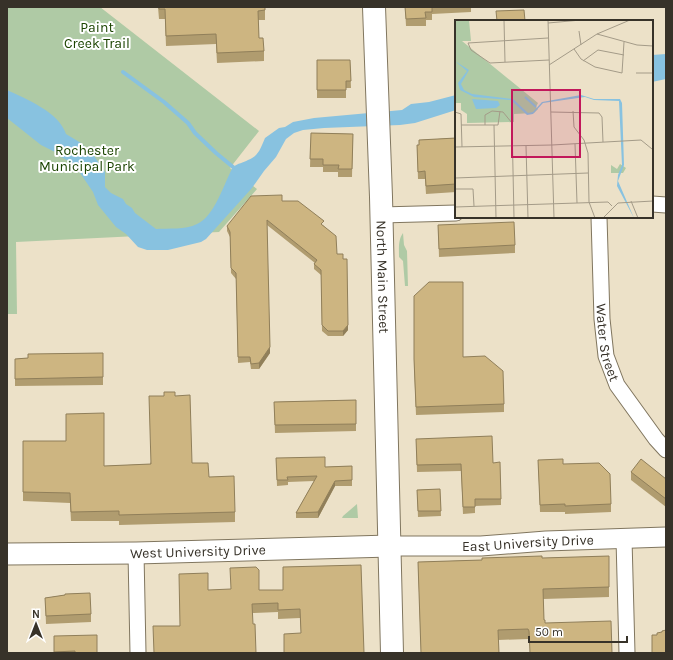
<svg xmlns="http://www.w3.org/2000/svg" width="673" height="660" viewBox="0 0 673 660" font-family="Karla,sans-serif">
<rect width="100%" height="100%" fill="#ece1c8"/>
<g fill="#afcaa5">
<path d="M7 7H100L259 131 230 168 257 189 219 232 16 242 17 314H7Z"/>
<path d="M403 233 404 245 407 251 408 286H405L403 261 399 257C399 248 398 240 403 233Z"/>
<path d="M357 504 358 518H342L343 516Z"/>
</g>
<g fill="#88c2e0">
<path d="M666 54V79L652 82V55Z"/>
<path d="M7 90C26 99 59 112 66 134L81 143 94 156 105 172V187L111 193 123 199 126 204 132 208 135 213 156 229C169 228 185 230 197 224 215 216 224 183 233 167 238 163 243 163 248 160 259 156 261 147 265 138L279 128 285 127 293 122 314 118 402 110 411 104 429 102 456 95V110L415 123 400 125 324 128 303 130 294 133 286 139 276 157 264 171 252 188 206 239 201 242 168 250H147L138 247 126 234 116 227 98 205 93 192 74 164 61 157 59 154 41 145 7 118Z"/>
</g>
<g fill="none" stroke-linecap="round" stroke-linejoin="round">
<path stroke="#88c2e0" stroke-width="4" d="M123 72 164 102 188 123 195 133 216 153 233 167"/>
<g stroke="#80765f" stroke-width="17">
<g id="minor">
<path d="M652 204 666 205"/>
<path d="M381 215 456 213"/>
<path id="s1" d="M599 217 602 319 606 356 617 385 656 439 666 450"/>
<path d="M624 539 627 653"/>
<path d="M136 553 138 653"/>
</g>
</g>
<g stroke="#80765f" stroke-width="21">
<g id="tertiary">
<path id="s2" d="M390 546H481L546 541 666 537"/>
</g>
</g>
<g stroke="#80765f" stroke-width="23">
<g id="secondary">
<path id="s3" d="M7 554 136 553 390 546"/>
</g>
</g>
<g stroke="#80765f" stroke-width="24">
<g id="primary">
<path id="s4" d="M374 7 381 197 392 653"/>
</g>
</g>
<use href="#minor" stroke="#fff" stroke-width="15"/>
<use href="#tertiary" stroke="#fff" stroke-width="19"/>
<use href="#secondary" stroke="#fff" stroke-width="21"/>
<use href="#primary" stroke="#fff" stroke-width="22"/>
</g>
<g fill="#b09c6f">
<path d="M158 7H265V20H258L259 38 264 51V61L217 63 216 44 166 46 165 19H159Z"/>
<path d="M405 7H471V12L432 14V20H426V26H406Z"/>
<path d="M317 60H350L351 88H346V98H317Z"/>
<path d="M311 133 353 134 352 177H338V172H323V167H310Z"/>
<path d="M456 138V192L426 194 425 179H418L417 145H419V140Z"/>
<path d="M282 201 324 226 337 254 348 330 343 336H328L322 331 321 275 314 269V264L315 263 267 225 270 353 259 369H251L250 362 238 363 236 279 231 273 230 237 227 231V226Z"/>
<path d="M438 225 515 245V253L439 257Z"/>
<path d="M414 296 463 357 504 404V412L416 415 414 366Z"/>
<path d="M103 353V385L15 386V359L28 358Z"/>
<path d="M175 396 192 463 209 477 235 512V522L119 525V521H71L70 503 23 501V441L104 466 150 464Z"/>
<path d="M356 400V431L275 433 274 402Z"/>
<path d="M416 439 493 463 501 499V505L475 506V513L463 514 461 471 417 472Z"/>
<path d="M276 458 325 467 352 466V486H335L318 518H296V513L314 481 288 482V485L277 486Z"/>
<path d="M538 460 563 464 611 504V512L565 514V512H540Z"/>
<path d="M631 472 666 479V507L631 480Z"/>
<path d="M440 489 441 516 418 517 417 490Z"/>
<path d="M609 556V597L543 599 544 620 545 623 529 641 528 639 498 640 499 653H421L418 562Z"/>
<path d="M361 565 301 633 300 618 278 619V612L253 613 180 626 208 590H283Z"/>
<path d="M65 595 91 614V622L46 624 45 598Z"/>
<path d="M54 636 97 653H54Z"/>
</g>
<g fill="#907f5a">
<path d="M348 325V330L343 336V331Z"/>
<path d="M270 347V353L259 369V363Z"/>
<path d="M335 481V486L318 518V512Z"/>
</g>
<g fill="#cdb581" stroke="#907f5a">
<path d="M159 7H265V10L258 11 259 38H263L264 51 217 53 216 34 166 36 165 9H159Z"/>
<path d="M405 7H432V12H425L426 18 406 19Z"/>
<path d="M524 10 525 21H497L496 11Z"/>
<path d="M317 60H350L351 81H346V90H317Z"/>
<path d="M311 133 353 134 352 169H338L339 165H323V159H310Z"/>
<path d="M456 138V184L426 186 425 171 418 172 417 145H419V140Z"/>
<path d="M282 195V201H298L324 221 321 224 336 236 337 254H343V259H347L348 325 343 331H328L322 325 321 270 314 264 317 260 267 220 270 347 259 363 251 364 250 357H238L236 273 231 268 230 232 227 226 251 196Z"/>
<path d="M514 222 515 245 439 249 438 225Z"/>
<path d="M429 282H463V357L485 356 503 371 504 404 416 407 414 359V296Z"/>
<path d="M103 353V377L15 379V359L28 358V354Z"/>
<path d="M164 392H175V396L190 395 192 463H208L209 477 234 476 235 512 119 515V511L71 512 70 493 23 492V441H66V414L104 413V466L151 464 149 396H164Z"/>
<path d="M356 400V424L275 425 274 402Z"/>
<path d="M492 436 493 463 500 462 501 499H475V507H463L461 464 417 465 416 439Z"/>
<path d="M325 457V467L352 466V480L335 481 318 512 296 513 317 476 287 477 288 480H277L276 458Z"/>
<path d="M563 459V464L599 463 610 474 611 504 565 506V504L540 505 538 460Z"/>
<path d="M641 459 666 479V499L631 472Z"/>
<path d="M440 489 441 511H418L417 490Z"/>
<path d="M542 556V558L609 556V587L543 589 544 620H545V623L611 621 612 653H530L529 631 528 629 498 630 499 653H421L418 562 482 560V558Z"/>
<path d="M361 565 364 653H284V634L301 633 300 609 278 610V603L252 604 253 624H255L256 653H154L153 626H180L179 574 208 573V590L231 589 230 568 256 567 259 570V590H283V567Z"/>
<path d="M90 593 91 614 46 616 45 598 65 595V594Z"/>
<path d="M666 630V653H652V635H657V633L662 632V631Z"/>
<path d="M97 635V653H75V651L54 652V636Z"/>
</g>
<g text-anchor="middle" stroke-width="4" stroke-linejoin="round" paint-order="stroke">
<g font-size="14" fill="#1b4400" stroke="#fff">
<text x="97" y="32">Paint<tspan x="97" dy="16">Creek Trail</tspan></text>
<text x="87" y="155">Rochester<tspan x="87" dy="16">Municipal Park</tspan></text>
</g>
<g font-size="14" fill="#373229" stroke="#fff">
<text dy="5" stroke="none"><textPath href="#s4" startOffset="270">North Main Street</textPath></text>
<text dy="5" stroke="none"><textPath href="#s1" startOffset="126">Water Street</textPath></text>
<text dy="5" stroke="none"><textPath href="#s2" startOffset="138">East University Drive</textPath></text>
<text dy="5" stroke="none"><textPath href="#s3" startOffset="191">West University Drive</textPath></text>
</g>
</g>
<g transform="translate(455 20)">
<rect width="198" height="198" fill="#ece1c8"/>
<path d="M0 0H14L16 21H7L83 83 81 87 83 89 79 93 59 94V102L12 103V94L6 90V83H0ZM165 144 171 148 168 153H156V145L162 149Z" fill="#afcaa5"/>
<path d="M0 41 14 50 6 64 9 70 17 74 58 79 73 93 78 92 87 82 126 75 139 79H165L167 83 169 145 163 161 179 198 162 166 163 155 167 145 164 81 139 80 130 77 88 83 78 94 72 95 56 80 19 77 5 70 3 63 12 51ZM17 79 43 81 45 85 41 88 21 89Z" fill="#88c2e0"/>
<path fill="none" stroke="#88c2e0" stroke-width="2" d="M70 77 81 87"/>
<path fill="none" stroke="#a49b88" stroke-width="1" d="M49 0 50 42M93 0 99 198M93 3 126 0M124 11 126 25M142 14 175 0M93 18 13 23 16 30 35 43 94 40M119 29 126 39 140 47 167 53 169 22M128 41 143 30 169 35M94 45 142 14 182 25 198 26M181 53H198M118 91 119 107 129 120 133 133 134 182 140 198M0 92 6 94 7 127M96 92 144 93 147 97 148 122M6 105H43L45 91M30 105V95L37 91 48 92 57 103 59 198M39 105 41 198M198 113V169M120 124 122 183M97 125 186 120 197 129M71 126 73 198M0 127 97 125M0 158 133 153M0 169H18L19 186M176 181 183 198M0 187 153 182 157 186M148 198 163 183 198 181"/>
<path fill="#c2185b" fill-opacity="0.15" stroke="#c2185b" stroke-width="2" d="M57 70H125V137H57Z"/>
<rect width="198" height="198" fill="none" stroke="#373229" stroke-width="2"/>
</g>
<rect width="673" height="660" fill="none" stroke="#373229" stroke-width="16"/>
<g transform="translate(36 624)" stroke="#ffffff" stroke-width="3" paint-order="stroke">
<path d="M0-3L7 15L0 10L-7 15Z" fill="#373229"/>
<text y="-6" font-size="11" font-weight="bold" text-anchor="middle" fill="#373229">N</text>
</g>
<path d="M529 636v6h98v-6" fill="none" stroke="#373229" stroke-width="2"/>
<text x="535" y="636" font-size="12" fill="#373229" stroke="#ffffff" stroke-width="3" paint-order="stroke">50 m</text>
</svg>
